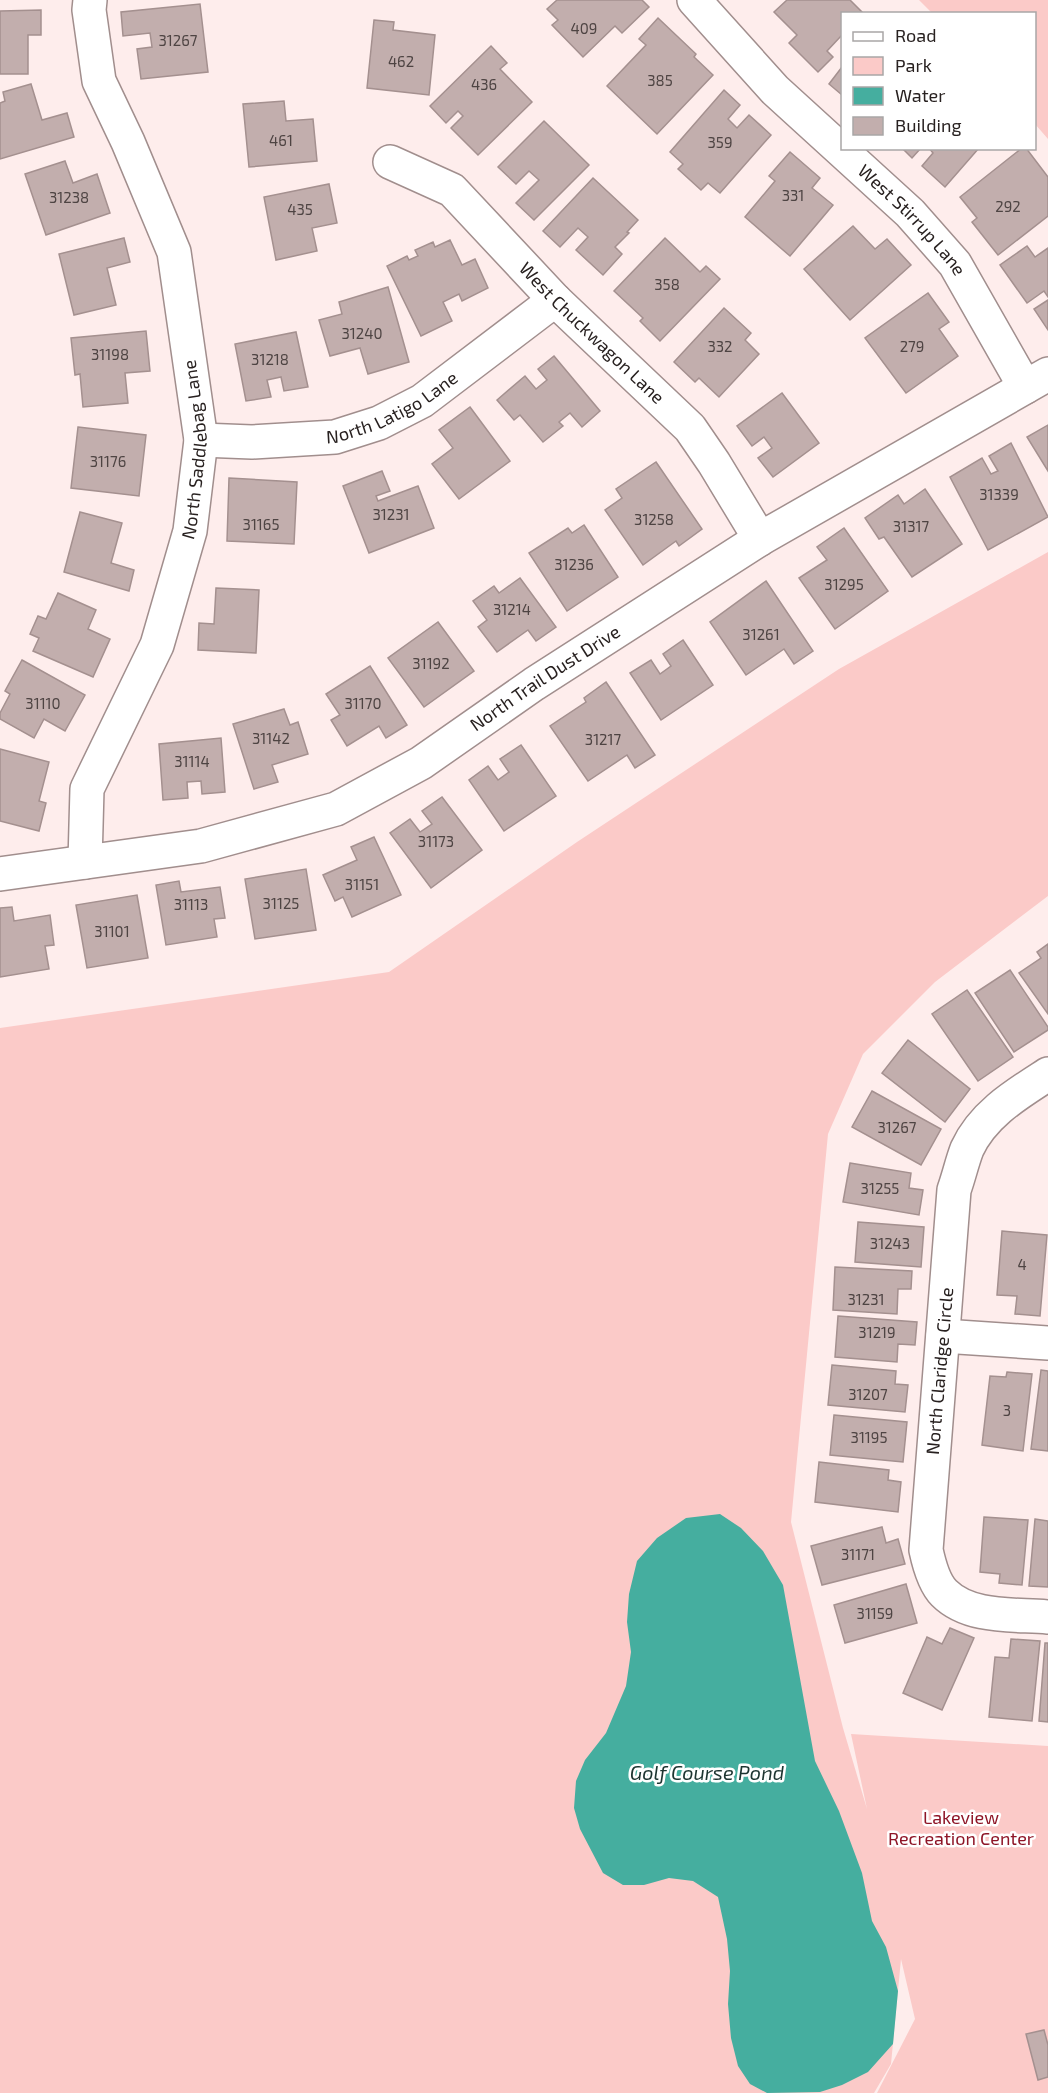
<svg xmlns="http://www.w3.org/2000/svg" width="1048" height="2093" viewBox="0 0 1048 2093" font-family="'Exo 2',sans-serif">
<rect width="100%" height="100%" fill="#feedec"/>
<g fill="#fbcac8">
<path d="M919 0H1048V139L1035 124 1034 14 932 13Z"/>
<path d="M1048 552V896L935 982 863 1054 828 1134 791 1522 843 1728 867 1809 851 1734 1048 1746V2093H877L915 2019 901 1959 891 2064 874 2093H0V1028L389 972 577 842 839 669Z"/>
</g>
<path fill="#45ae9f" d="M720 1514 741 1528 763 1551 783 1585 815 1761 839 1811 862 1873 872 1921 886 1947 898 1991 893 2044 868 2072 842 2085 820 2092 767 2093 750 2084 738 2066 731 2038 728 2004 730 1971 727 1939 718 1897 693 1881 669 1878 644 1885H623L603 1873 580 1829 574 1808 576 1781 585 1760 606 1733 626 1686 631 1652 627 1622 629 1594 637 1561 657 1538 686 1518Z"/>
<g fill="#c2aead" stroke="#a4908f" stroke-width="1.5">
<path d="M557 0H642L649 7 622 33 615 26 583 57 552 25 558 20 547 9Z"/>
<path d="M787 0H850L864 14H842V35L827 51 833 57 818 72 789 43 797 35 774 12Z"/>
<path d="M200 4 208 72 141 79 137 49 152 47 150 33 123 36 121 12Z"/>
<path d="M41 10V35H28V74H0V11Z"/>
<path d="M658 18 696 54 694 57 713 75 657 134 607 86 646 45 639 39Z"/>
<path d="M374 20 394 22 393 30 435 35 429 95 367 88Z"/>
<path d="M491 46 507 63 500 69 532 102 478 155 451 128 463 116 458 111 446 123 430 106Z"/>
<path d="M842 67V95L829 84Z"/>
<path d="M31 84 42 120 67 113 74 137 0 159V103L5 101 3 92Z"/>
<path d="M724 90 740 105 728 119 737 128 749 115 771 135 720 193 708 183 701 190 678 169 683 164 670 152Z"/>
<path d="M284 101 286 121 313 119 317 161 249 167 243 104Z"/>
<path d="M544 121 589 165 534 220 516 203 539 180 529 171 516 184 498 167Z"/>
<path d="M902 148H921L912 158Z"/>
<path d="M929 148H979L945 187 922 166 933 153Z"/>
<path d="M1022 148H1026L1048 177V216L998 255 972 222 977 218 960 197Z"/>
<path d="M790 152 820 178 812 188 833 205 790 256 745 217 775 181 769 176Z"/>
<path d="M65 161 73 183 97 174 110 213 46 235 25 174Z"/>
<path d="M593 178 638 220 627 232 629 233 615 247 622 254 603 275 576 250 588 237 578 228 560 247 543 231Z"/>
<path d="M329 184 337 223 312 228 317 251 276 260 264 197Z"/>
<path d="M853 226 875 249 887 239 911 265 850 320 804 269Z"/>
<path d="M124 238 130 262 107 268 116 305 74 315 59 254Z"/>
<path d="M665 238 700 272 706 266 720 279 660 341 640 321 643 318 614 291Z"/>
<path d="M450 240 462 265 475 259 488 288 462 301 459 294 443 302 452 321 421 336 387 266 407 256 409 260 418 256 415 250 433 242 435 247Z"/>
<path d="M1027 246 1035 257 1048 248V297L1044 291 1027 303 1000 265Z"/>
<path d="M388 287 409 362 368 374 360 348 330 356 319 320 342 314 339 302Z"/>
<path d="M928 293 949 322 939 329 958 356 906 393 865 338Z"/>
<path d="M1048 300V330L1034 309Z"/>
<path d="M724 308 751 333 745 340 759 354 719 397 699 378 695 382 674 362Z"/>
<path d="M146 331 150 371 125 373 128 403 83 407 80 374 75 375 71 338Z"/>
<path d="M296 332 308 387 284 391 281 377 267 380 271 397 246 401 235 344Z"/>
<path d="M554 356 600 411 582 427 570 413 559 422 563 426 543 442 520 415 514 420 497 400 525 376 536 389 547 380 538 369Z"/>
<path d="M782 393 819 443 773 477 758 458 772 448 764 437 752 446 737 426Z"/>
<path d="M470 407 510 461 459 499 432 464 453 448 439 430Z"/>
<path d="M1048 425V471L1027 437Z"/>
<path d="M78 427 146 435 139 496 71 488Z"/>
<path d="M1011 443 1048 517 988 550 950 477 982 458 991 474 998 471 989 456Z"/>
<path d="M656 462 702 529 679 546 676 541 643 565 605 510 622 498 616 489Z"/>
<path d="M382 471 390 491 376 496 378 501 418 486 434 528 369 553 343 486Z"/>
<path d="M229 478 297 482 294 544 227 541Z"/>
<path d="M925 489 962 544 912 577 884 537 879 539 865 518 898 495 904 504Z"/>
<path d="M80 512 122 523 111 563 134 570 129 591 64 572Z"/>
<path d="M584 525 618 577 567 611 529 553 568 528 572 533Z"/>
<path d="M844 528 888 591 835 629 799 578 827 560 817 547Z"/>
<path d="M520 578 556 627 536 641 528 630 497 652 478 627 487 620 473 601 494 586 499 593Z"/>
<path d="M766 581 813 651 794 664 784 649 746 675 710 622Z"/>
<path d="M216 588 259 590 256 653 198 650 199 623 214 624Z"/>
<path d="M58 593 96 610 88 629 110 639 93 677 33 651 39 638 30 634 38 616 46 619Z"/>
<path d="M438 622 474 671 424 707 388 658Z"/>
<path d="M683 640 713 685 661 720 630 673 651 660 660 674 671 666 663 654Z"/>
<path d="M22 660 85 695 65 731 44 719 34 738 0 719V713L10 694 5 691Z"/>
<path d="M370 666 407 725 386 738 379 726 347 746 331 720 340 715 326 694Z"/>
<path d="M606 682 655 755 635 768 627 755 588 781 550 726 586 702 584 698Z"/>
<path d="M284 709 290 725 298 722 308 754 272 765 278 782 254 789 233 724Z"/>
<path d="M221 738 225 792 202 794 201 781 187 782 188 798 163 800 159 744Z"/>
<path d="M521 745 556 796 504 831 469 780 488 766 498 780 509 772 500 759Z"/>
<path d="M0 749 49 762 39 801 46 803 39 831 0 821Z"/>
<path d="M442 797 482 850 431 888 390 833 410 819 420 832 432 824 422 811Z"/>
<path d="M374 837 401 895 352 917 343 897 335 901 323 875 357 860 351 847Z"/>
<path d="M306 869 316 930 255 939 245 879Z"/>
<path d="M179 881 181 892 220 887 225 918 214 919 217 937 166 945 156 885Z"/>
<path d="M137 895 148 958 87 968 76 905Z"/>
<path d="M12 907 14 921 50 915 54 945 45 946 49 969 0 977V908Z"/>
<path d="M1048 944V1014L1019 973 1041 958 1037 952Z"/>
<path d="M1010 970 1048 1027V1030L1014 1052 975 993Z"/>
<path d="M967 990 1013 1057 978 1081 932 1014Z"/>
<path d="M908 1040 970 1089 945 1122 882 1073Z"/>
<path d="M872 1091 941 1129 921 1165 852 1127Z"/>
<path d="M850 1163 911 1173 909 1188 923 1190 919 1215 843 1202Z"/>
<path d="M858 1222 924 1227 921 1267 855 1262Z"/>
<path d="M1002 1231 1047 1235 1040 1316 1015 1314 1017 1296 997 1295Z"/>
<path d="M835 1267 912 1271 911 1289H898L897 1314 833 1310Z"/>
<path d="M838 1316 917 1322 915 1345 898 1344 897 1362 835 1357Z"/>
<path d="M832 1365 896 1371 895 1384 908 1385 905 1412 828 1405Z"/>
<path d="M1041 1370 1048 1371V1451L1031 1449Z"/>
<path d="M1007 1372 1032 1374 1023 1451 982 1445 990 1376 1006 1377Z"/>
<path d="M834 1415 907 1422 903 1462 830 1455Z"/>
<path d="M819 1462 889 1470 888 1480 901 1482 898 1512 815 1502Z"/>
<path d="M984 1517 1028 1520 1022 1585 999 1583 1000 1574 980 1572Z"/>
<path d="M1035 1519 1048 1521V1587L1029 1586Z"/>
<path d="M882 1527 886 1543 898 1539 905 1564 822 1585 811 1546Z"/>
<path d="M906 1584 917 1623 845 1643 834 1605Z"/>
<path d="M950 1628 974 1638 942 1710 903 1693 927 1637 942 1644Z"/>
<path d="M1011 1639 1040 1641 1032 1721 989 1717 995 1657 1009 1658Z"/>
<path d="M1045 1643H1048V1722L1039 1721Z"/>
<path d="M1044 2030 1048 2045V2077L1038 2080 1026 2034Z"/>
</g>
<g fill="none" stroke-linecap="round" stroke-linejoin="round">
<g stroke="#a18e8d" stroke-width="36">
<g id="minor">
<path id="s1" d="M694 0 775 90 910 213 955 264 1025 387"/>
<path id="s2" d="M390 162 452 190 555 300 690 428 714 463 760 539"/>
<path id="s3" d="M201 440 252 442 335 437 379 423 422 401 555 300"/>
<path id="s4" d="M85 862 87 789 157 645 190 531 201 440 174 252 128 142 99 81 89 10 90 0"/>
<path id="s5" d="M0 874 201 846 336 809 421 763 534 684 760 539 1048 374"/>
<path d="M1048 1074C1017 1094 983 1114 967 1149 962 1162 959 1176 954 1190L926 1550C929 1564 934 1583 944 1593 970 1619 1015 1614 1048 1617"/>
<path d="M943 1336 1048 1343"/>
</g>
</g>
<use href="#minor" stroke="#fff" stroke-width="33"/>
</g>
<g text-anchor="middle" stroke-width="5" stroke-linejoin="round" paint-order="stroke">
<g font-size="15" fill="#4e4443">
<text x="584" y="34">409</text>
<text x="178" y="46">31267</text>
<text x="401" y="67">462</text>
<text x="660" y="86">385</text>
<text x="484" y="90">436</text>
<text x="281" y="146">461</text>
<text x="720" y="148">359</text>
<text x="793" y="201">331</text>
<text x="69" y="203">31238</text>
<text x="1008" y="212">292</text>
<text x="300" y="215">435</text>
<text x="667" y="290">358</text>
<text x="362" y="339">31240</text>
<text x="720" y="352">332</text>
<text x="912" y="352">279</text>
<text x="110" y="360">31198</text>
<text x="270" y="365">31218</text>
<text x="108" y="467">31176</text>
<text x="999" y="500">31339</text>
<text x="391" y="520">31231</text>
<text x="654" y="525">31258</text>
<text x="261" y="530">31165</text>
<text x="911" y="532">31317</text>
<text x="574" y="570">31236</text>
<text x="844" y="590">31295</text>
<text x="512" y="615">31214</text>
<text x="761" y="640">31261</text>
<text x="431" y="669">31192</text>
<text x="43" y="709">31110</text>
<text x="363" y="709">31170</text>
<text x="271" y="744">31142</text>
<text x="603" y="745">31217</text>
<text x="192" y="767">31114</text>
<text x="436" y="847">31173</text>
<text x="362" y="890">31151</text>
<text x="281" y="909">31125</text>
<text x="191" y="910">31113</text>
<text x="112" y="937">31101</text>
<text x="897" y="1133">31267</text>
<text x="880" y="1194">31255</text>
<text x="890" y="1249">31243</text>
<text x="1022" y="1270">4</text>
<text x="866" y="1305">31231</text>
<text x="877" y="1338">31219</text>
<text x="868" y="1400">31207</text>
<text x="1007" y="1416">3</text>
<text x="869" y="1443">31195</text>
<text x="858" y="1560">31171</text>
<text x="875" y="1619">31159</text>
</g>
<g font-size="18" fill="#282120" stroke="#fff">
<text dy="6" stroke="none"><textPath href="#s1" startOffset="310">West Stirrup Lane</textPath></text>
<text dy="6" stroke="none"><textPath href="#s2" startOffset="268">West Chuckwagon Lane</textPath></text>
<text dy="6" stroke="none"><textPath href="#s3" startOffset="198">North Latigo Lane</textPath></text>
<text dy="6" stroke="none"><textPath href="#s4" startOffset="434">North Saddlebag Lane</textPath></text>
<text dy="6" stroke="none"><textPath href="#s5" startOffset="590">North Trail Dust Drive</textPath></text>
<text transform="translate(940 1371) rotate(-85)" y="6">North Claridge Circle</text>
</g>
<g font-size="18" fill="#8e1527" stroke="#fff">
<text x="961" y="1824">Lakeview<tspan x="961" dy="21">Recreation Center</tspan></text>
</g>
<g font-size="20" font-style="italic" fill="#1d3531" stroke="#fff">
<text x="707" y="1780">Golf Course Pond</text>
</g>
</g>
<rect x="841" y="12" width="195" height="138" fill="#ffffff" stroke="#a9a6a6" stroke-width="1.5"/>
<rect x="853" y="32" width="30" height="9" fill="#ffffff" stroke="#a9a6a6" stroke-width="1.5"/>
<text x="895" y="42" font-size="18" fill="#282120">Road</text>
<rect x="853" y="57" width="30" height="18" fill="#fbcac8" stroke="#a9a6a6" stroke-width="1.5"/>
<text x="895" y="72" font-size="18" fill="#282120">Park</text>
<rect x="853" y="87" width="30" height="18" fill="#45ae9f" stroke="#a9a6a6" stroke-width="1.5"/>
<text x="895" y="102" font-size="18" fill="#282120">Water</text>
<rect x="853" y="117" width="30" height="18" fill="#c2aead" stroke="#a9a6a6" stroke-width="1.5"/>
<text x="895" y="132" font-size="18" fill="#282120">Building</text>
</svg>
